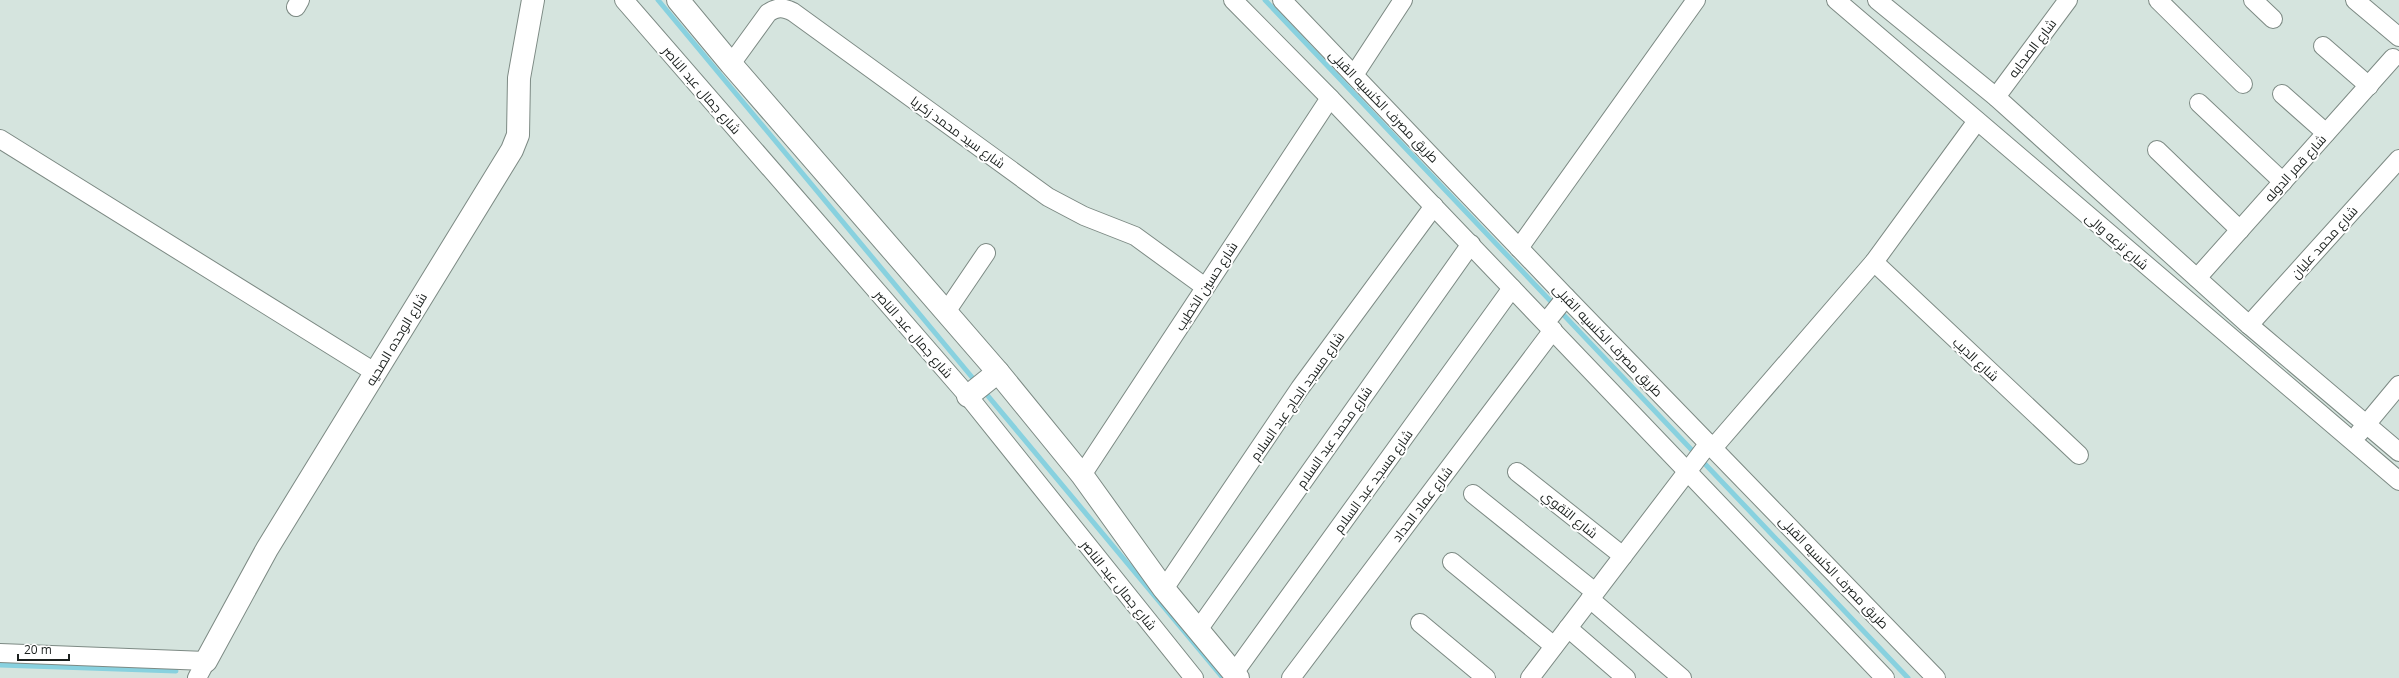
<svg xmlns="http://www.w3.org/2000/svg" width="2399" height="678" viewBox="0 0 2399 678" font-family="'Open Sans',Cairo,sans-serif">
<rect width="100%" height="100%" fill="#d5e4de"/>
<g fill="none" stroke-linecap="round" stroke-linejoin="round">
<g stroke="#88d1df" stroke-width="5">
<path d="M658 0 976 382"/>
<path d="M1265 0 1908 678"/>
<path d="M983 390 1223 678"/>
<path d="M0 665 176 671"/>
</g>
<g stroke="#7d8a84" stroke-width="20">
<g id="minor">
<path d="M624 0 968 396 1194 678"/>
<path d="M1233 0 1330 98 1885 678"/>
<path d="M1282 0 1566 297 1936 678"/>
<path d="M1836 0 2399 481"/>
<path d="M1877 0 1996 97 2249 325 2399 452"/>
<path d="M2158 0 2243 84"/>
<path d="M2253 0 2273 19"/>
<path d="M2355 0 2399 37"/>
<path d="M296 7 300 0"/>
<path d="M2323 46 2369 86"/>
<path d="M731 64 768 13C777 7 783 7 793 12L1048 197 1084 216 1135 236 1205 287"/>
<path d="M1354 75 1403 0"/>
<path d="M2282 94 2326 133"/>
<path d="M1996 97 2068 0"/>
<path d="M2199 103 2283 182"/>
<path d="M0 139 376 373"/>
<path d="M2157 150 2240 230"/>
<path d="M1519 248 1696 0"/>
<path d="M1874 262 2079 455"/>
<path d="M2197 278 2393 58"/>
<path d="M946 312 986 253"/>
<path d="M1546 322 1566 297"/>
<path d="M2249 325 2399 159"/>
<path d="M2359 433 2399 385"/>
<path d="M1713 448 1874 262 1977 121"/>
<path d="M1517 472 1623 556"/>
<path d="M1082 475 1330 98"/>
<path d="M1473 494 1595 592"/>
<path d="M1452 562 1554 646"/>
<path d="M1164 589 1300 388 1434 206"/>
<path d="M1590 599 1682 678"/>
<path d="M1420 623 1486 678"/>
<path d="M1568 628 1626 678"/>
<path d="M1198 630 1471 244"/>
<path d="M0 653 206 661 197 678"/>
<path d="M1234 673 1512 288"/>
<path d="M1291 678 1553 330"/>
<path d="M1530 678 1709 443"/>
</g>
</g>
<g stroke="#7d8a84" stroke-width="24">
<g id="tertiary">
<path d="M678 0 731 64 998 372 1082 475 1164 589 1238 678"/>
<path d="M968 396 998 372"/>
<path d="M206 661 267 549 512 150 518 135 519 78 533 0"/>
</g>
</g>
<use href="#minor" stroke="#fff" stroke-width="18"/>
<use href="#tertiary" stroke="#fff" stroke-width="22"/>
</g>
<g text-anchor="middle" stroke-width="4" stroke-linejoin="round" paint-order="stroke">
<g font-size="13" fill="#1b201e" stroke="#fff">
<text transform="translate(2032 48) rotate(-53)" y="5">شارع الصحابه</text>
<text transform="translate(702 90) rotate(49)" y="5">شارع جمال عبد الناصر</text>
<text transform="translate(1384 106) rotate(46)" y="5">طريق مصرف الكنسيه القبلى</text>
<text transform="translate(958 132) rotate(36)" y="5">شارع سيد محمد زكريا</text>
<text transform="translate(2295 168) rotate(-48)" y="5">شارع قمر الدوله</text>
<text transform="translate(2117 241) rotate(41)" y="5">شارع ترعه والى</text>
<text transform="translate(2324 242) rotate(-48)" y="5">شارع محمد عليان</text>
<text transform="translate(1206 286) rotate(-57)" y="5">شارع حسين الخطيب</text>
<text transform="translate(914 334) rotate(49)" y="5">شارع جمال عبد الناصر</text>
<text transform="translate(396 339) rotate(-59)" y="5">شارع الوحده الصحيه</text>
<text transform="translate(1608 340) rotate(46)" y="5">طريق مصرف الكنسيه القبلى</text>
<text transform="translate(1976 359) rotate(43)" y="5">شارع الديب</text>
<text transform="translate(1297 396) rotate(-55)" y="5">شارع مسجد الحاج عبد السلام</text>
<text transform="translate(1334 437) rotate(-55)" y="5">شارع محمد عبد السلام</text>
<text transform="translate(1373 481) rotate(-54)" y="5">شارع مسجد عبد السلام</text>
<text transform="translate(1422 504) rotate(-53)" y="5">شارع عماد الحداد</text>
<text transform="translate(1570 514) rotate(39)" y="5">شارع التقوي</text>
<text transform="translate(1834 572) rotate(46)" y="5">طريق مصرف الكنسيه القبلى</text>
<text transform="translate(1119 585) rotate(51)" y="5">شارع جمال عبد الناصر</text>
</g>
</g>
<path d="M18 654v6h51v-6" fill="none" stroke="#1b201e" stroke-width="2"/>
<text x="24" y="654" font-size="12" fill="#1b201e" stroke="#ffffff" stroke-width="3" paint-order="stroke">20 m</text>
</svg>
